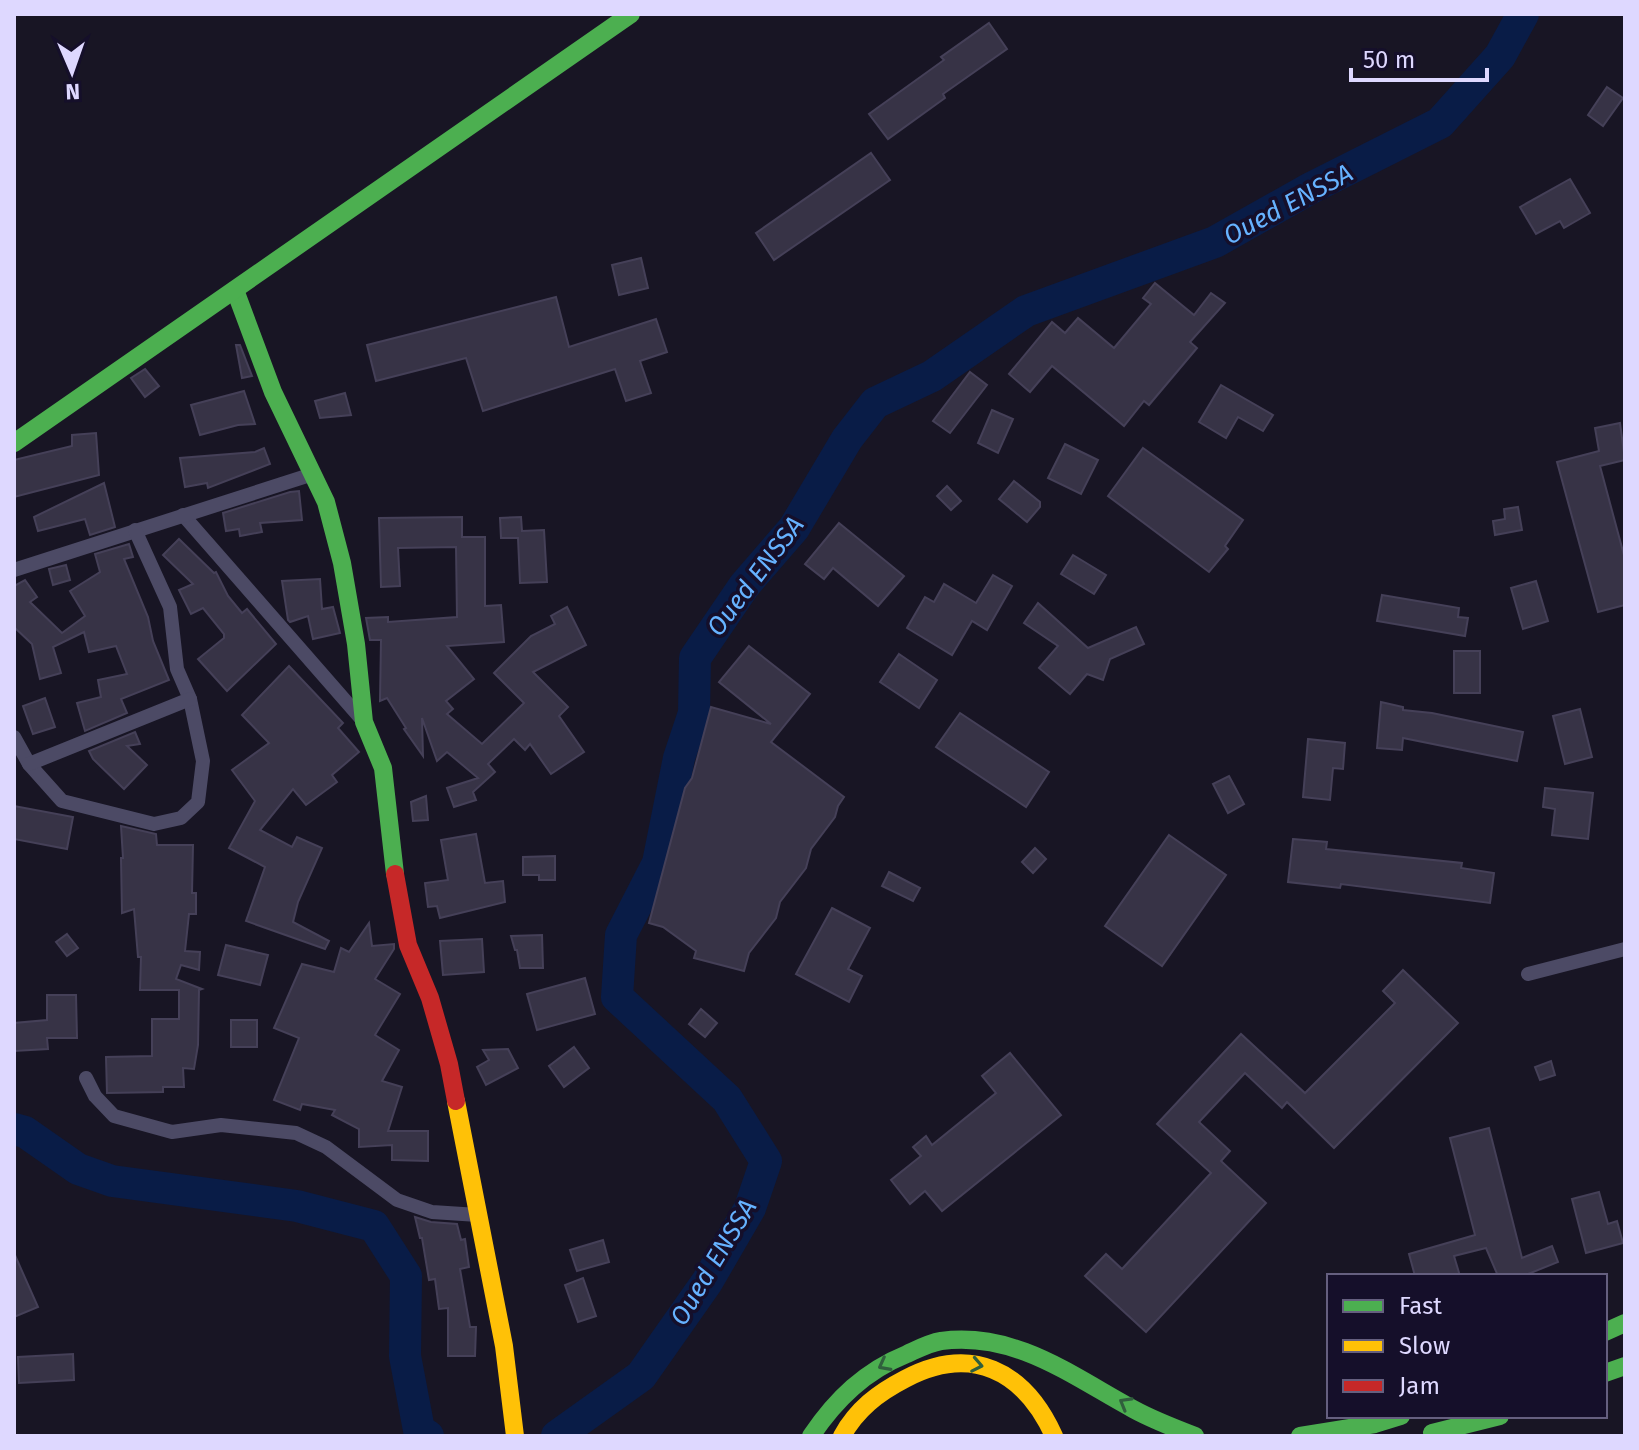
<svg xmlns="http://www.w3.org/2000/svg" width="1639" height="1450" viewBox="0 0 1639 1450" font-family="'Fira Sans',sans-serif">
<rect width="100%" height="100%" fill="#181524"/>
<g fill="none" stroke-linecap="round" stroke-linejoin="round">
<g stroke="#091c47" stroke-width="32">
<path d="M14 1129 25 1132 78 1169 112 1181 297 1206 374 1226 406 1276 405 1356 419 1430 428 1436"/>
<path d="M557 1436 641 1376 707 1282 750 1208 766 1161 727 1099 617 997 621 935 658 863 679 758 694 713 695 658 744 586 794 528 847 439 875 403 932 376 1026 311 1215 242 1311 188 1440 123 1500 56 1523 14"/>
</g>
</g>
<g fill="#373346" stroke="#454058" stroke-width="2">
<path d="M989 23 1007 49 943 94 945 98 888 139 869 114 944 60 941 57Z"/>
<path d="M1607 87 1623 98 1603 126 1588 115Z"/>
<path d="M871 153 890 180 774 260 756 233Z"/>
<path d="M1570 179 1590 213 1564 228 1560 221 1536 234 1520 207Z"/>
<path d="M641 258 648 288 619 295 612 265Z"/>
<path d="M1155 283 1194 315 1211 293 1225 303 1190 342 1197 348 1149 405 1144 401 1124 426 1052 366 1030 392 1009 374 1052 322 1065 333 1078 318 1114 348 1151 304 1143 298Z"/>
<path d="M556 297 569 347 656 319 667 352 640 361 651 393 626 401 615 369 483 411 466 358 376 381 367 345Z"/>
<path d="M236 345H240L252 376 242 378Z"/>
<path d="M145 369 159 386 145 397 131 378Z"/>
<path d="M970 372 987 385 950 433 933 421Z"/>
<path d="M1221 385 1273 415 1263 431 1238 417 1226 438 1199 422Z"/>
<path d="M244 391 255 424 238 425 200 435 191 405Z"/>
<path d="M345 393 351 415 320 418 315 401Z"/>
<path d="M992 410 1013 419 998 453 978 443Z"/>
<path d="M1620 423 1625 460 1600 466 1625 559V605L1598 612 1557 462 1599 451 1595 428Z"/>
<path d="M96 433 99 475 14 497V460L72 446V435Z"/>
<path d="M1065 444 1098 460 1081 494 1048 478Z"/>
<path d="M264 448 270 464 208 488 207 483 185 487 180 458 255 452Z"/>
<path d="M1143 448 1243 520 1225 546 1228 549 1209 572 1108 496Z"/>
<path d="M1014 481 1040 502V507L1027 522 999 499Z"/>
<path d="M104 483 115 527 90 535 85 519 38 531 34 517Z"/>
<path d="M947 486 961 501 951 510 937 496Z"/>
<path d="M299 491 302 520 260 523 262 532 240 536 239 529 226 531 223 513 290 492Z"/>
<path d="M1518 507 1522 530 1495 535 1493 521 1505 519 1504 509Z"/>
<path d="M462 517V537H485V606L501 605 504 642 447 646 474 679 446 701 453 709 447 714 482 744 524 703 494 673 531 636 555 624 551 616 567 607 586 645 533 672 568 707 559 716 584 752 551 774 530 744 525 750 514 739 488 764 495 772 473 792 476 800 454 807 447 788 478 778 447 752 437 761 422 718 423 756 404 729 406 728 387 698 380 701 381 640H370L366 618 388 617V622L457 617 456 547 398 548 400 586 381 587 379 518Z"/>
<path d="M521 517 522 531 544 530 547 582 520 583 518 538H501L500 518Z"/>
<path d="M839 523 904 576 878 606 833 568 824 579 805 564Z"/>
<path d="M179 539 214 573 216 572 228 596 242 613 247 609 276 644 227 691 198 659 224 638V634L203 608 191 614 179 590 193 584 163 555Z"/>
<path d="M129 544 133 557 124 559 148 617 153 641 169 680 121 699 127 713 85 731 77 703 101 697 98 680 127 674 116 646 89 652 84 632 53 647 61 673 40 679 32 644 14 627V586L25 580 37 597 30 602 62 633 85 616 70 591 100 572 95 554Z"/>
<path d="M1073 555 1106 575 1094 594 1061 574Z"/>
<path d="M66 565 70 580 53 585 49 569Z"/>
<path d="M993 575 1012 586 987 630 972 621 952 655 907 628 925 597 934 602 944 584 976 603Z"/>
<path d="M320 579 322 609 333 607 340 633 313 639 308 616 290 622 288 620 282 581Z"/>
<path d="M1536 581 1548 621 1523 629 1511 588Z"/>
<path d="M1382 595 1459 608 1458 617 1468 618 1465 636 1377 621Z"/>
<path d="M1038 603 1088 648 1136 627 1144 644 1110 659 1103 680 1087 674 1070 694 1039 668 1058 646 1024 623Z"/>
<path d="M749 646 810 694 771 742 844 797 838 806 835 817 811 849 806 868 780 902 776 918 749 953 744 971 694 958 696 951 663 927 649 923 685 788 692 778 711 707 771 724 719 682Z"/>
<rect x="1454" y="651" width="26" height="42"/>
<path d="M899 654 937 680 919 708 880 682Z"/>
<path d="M289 666 343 723 338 728 359 752 332 775 337 782 306 805 293 789 260 830 292 847 297 837 322 848 298 902 293 922 329 941 325 949 246 921 265 867 229 848 255 801 232 770 269 743 242 715Z"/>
<path d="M45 698 55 727 33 734 23 706Z"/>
<path d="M1381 702 1403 707V710L1432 713 1523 732 1517 761 1403 738 1402 750 1377 748Z"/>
<path d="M1580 709 1592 757 1565 764 1553 716Z"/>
<path d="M960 713 1049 772 1026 807 936 747Z"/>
<path d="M135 732 140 744 127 746 147 765 124 789 93 759 89 751Z"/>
<path d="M1308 739 1345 743 1343 769 1333 768 1330 800 1303 797Z"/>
<path d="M1229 776 1244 804 1228 813 1213 784Z"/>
<path d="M1545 788 1593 793 1588 839 1552 835 1555 809 1543 807Z"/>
<path d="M426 796 428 820 413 821 411 802Z"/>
<path d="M14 806 73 817 67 849 14 839Z"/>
<path d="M121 826 156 834 157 845H193L192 893H196V914H189L185 951 200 952 199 970 181 965 176 979 202 989 199 990 198 1045 194 1069 183 1068 184 1087H163V1092L107 1093 106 1057 152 1056V1019H179V990H140L141 957H138L134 909 122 913 121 858H123Z"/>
<path d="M476 834 485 883 503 881 505 902 440 918 437 906 428 907 425 883 448 880 441 840Z"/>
<path d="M1169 835 1226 875 1162 966 1105 926Z"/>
<path d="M1293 839 1327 842 1326 849 1462 863 1461 868 1494 873 1490 903 1341 884 1340 888 1288 882Z"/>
<path d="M1035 848 1046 859 1033 873 1022 862Z"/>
<path d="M555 856V880H539V875H523V857Z"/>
<path d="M889 872 920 888 913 901 882 886Z"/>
<path d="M832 908 870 928 848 969 862 976 849 1002 796 974Z"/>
<path d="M369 923 372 946 394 944V949L375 979 400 994 375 1035 399 1050 382 1081 402 1087 388 1131H428V1161L392 1160V1145L359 1147V1129L332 1115 335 1110 302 1104 300 1110 274 1100 299 1038 274 1028 302 964 334 972 341 948 349 952Z"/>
<path d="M67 934 78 948 67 956 56 942Z"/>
<path d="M542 935 543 968H520L517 950H515L511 936Z"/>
<path d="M482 939 484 972 443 975 440 941Z"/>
<path d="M226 945 268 955 260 985 218 975Z"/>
<path d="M1403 970 1458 1023 1334 1148 1287 1102 1282 1108 1245 1073 1199 1122 1230 1151 1221 1161 1266 1203 1146 1332 1085 1276 1106 1254 1122 1269 1211 1173 1157 1124 1241 1034 1305 1093 1395 1003 1383 991Z"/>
<path d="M585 978 595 1014 537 1030 527 994Z"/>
<path d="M47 995H76L77 1038H47L48 1049 14 1051V1023L47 1020Z"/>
<path d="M701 1009 717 1023 705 1037 689 1024Z"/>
<rect x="231" y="1020" width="26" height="27"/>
<path d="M574 1047 589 1068 564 1087 549 1066Z"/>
<path d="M508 1049 518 1068 486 1085 477 1067 489 1060 483 1050Z"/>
<path d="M1010 1053 1061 1115 942 1211 925 1191 910 1204 891 1180 921 1156 913 1147 926 1136 932 1145 996 1093 982 1076Z"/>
<path d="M1551 1061 1555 1075 1540 1080 1535 1067Z"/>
<path d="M1489 1128 1522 1258 1552 1246 1558 1262 1523 1276H1498L1486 1248 1454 1256 1460 1276H1415L1409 1254 1475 1235 1450 1138Z"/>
<path d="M1599 1192 1608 1224 1617 1221 1623 1243 1586 1253 1572 1199Z"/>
<path d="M415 1217 431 1222 457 1224 461 1240 465 1239 469 1267 460 1269 470 1327H476L475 1356H448V1308L439 1309 435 1279 429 1280 422 1238H420Z"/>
<path d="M603 1240 609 1262 577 1271 570 1250Z"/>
<path d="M14 1253 38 1307 14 1317Z"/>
<path d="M583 1278 596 1316 578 1322 565 1285Z"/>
<path d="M73 1354 74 1380 19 1383 18 1357Z"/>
</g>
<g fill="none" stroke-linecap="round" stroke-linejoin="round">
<g stroke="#4c4a65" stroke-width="14">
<path d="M183 515 364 722"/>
<path d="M14 570 313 474"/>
<path d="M14 737 29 764 62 801 154 824 181 818 198 802 203 761 190 699 177 669 170 607 135 530"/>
<path d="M29 764 190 699"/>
<path d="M1528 974 1625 949"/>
<path d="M86 1078 95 1096 114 1116 172 1132 221 1125 296 1133 326 1147 397 1200 432 1212 478 1215"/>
</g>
<g stroke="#4caf50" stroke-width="18">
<path d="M235 290 273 392 326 502 342 563 356 644 364 722 383 768 395 874"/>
<path d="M14 443 631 14"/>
<path d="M1605 1332 1625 1323"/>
<path d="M1605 1373 1625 1366"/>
<path d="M1432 1433 1500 1416"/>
<path d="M811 1436C836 1399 865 1371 907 1354 918 1349 929 1343 941 1341 1015 1331 1072 1376 1133 1409 1153 1420 1174 1428 1195 1436"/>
<path d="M1300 1436 1375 1424 1401 1416"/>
</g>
<g stroke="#ffc107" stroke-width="18">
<path d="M456 1101 504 1346 515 1436"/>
<path d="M842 1436C857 1409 878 1393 905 1379 971 1344 1024 1370 1054 1436"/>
</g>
<path stroke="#c62828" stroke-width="18" d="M395 874 408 945 430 998 449 1064 456 1101"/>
</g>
<defs><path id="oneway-chevron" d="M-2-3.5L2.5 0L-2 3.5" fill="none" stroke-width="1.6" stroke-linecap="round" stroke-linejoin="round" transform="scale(2)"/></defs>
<g stroke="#305f3d">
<use href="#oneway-chevron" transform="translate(884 1365) rotate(152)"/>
<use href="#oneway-chevron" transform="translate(977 1365) rotate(11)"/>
<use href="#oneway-chevron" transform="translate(1125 1403) rotate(-150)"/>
</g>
<g text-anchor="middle" stroke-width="7" stroke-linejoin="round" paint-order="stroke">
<g font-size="26" font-style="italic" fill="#66b2ff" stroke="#150f2a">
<text transform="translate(1288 204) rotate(-28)" y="9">Oued ENSSA</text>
<text transform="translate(755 576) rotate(-53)" y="9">Oued ENSSA</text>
<text transform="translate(713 1262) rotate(-59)" y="9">Oued ENSSA</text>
</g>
</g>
<rect width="1639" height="1450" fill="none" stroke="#ded8ff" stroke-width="32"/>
<rect x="1327" y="1274" width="280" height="144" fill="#150f2a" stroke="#655f7f" stroke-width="2"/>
<rect x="1343" y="1300" width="40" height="12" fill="#4caf50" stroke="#655f7f" stroke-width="2"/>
<text x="1399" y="1314" font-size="24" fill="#ded8ff">Fast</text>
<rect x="1343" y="1340" width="40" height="12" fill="#ffc107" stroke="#655f7f" stroke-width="2"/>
<text x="1399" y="1354" font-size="24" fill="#ded8ff">Slow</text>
<rect x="1343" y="1380" width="40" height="12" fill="#c62828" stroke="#655f7f" stroke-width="2"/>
<text x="1399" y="1394" font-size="24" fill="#ded8ff">Jam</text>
<g transform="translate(72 72) rotate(178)" stroke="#150f2a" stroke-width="6" paint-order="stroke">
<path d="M0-6L14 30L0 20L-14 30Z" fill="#ded8ff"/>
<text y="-12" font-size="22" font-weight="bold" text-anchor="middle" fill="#ded8ff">N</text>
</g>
<path d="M1351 68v12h136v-12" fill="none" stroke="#ded8ff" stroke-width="4"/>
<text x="1363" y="68" font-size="24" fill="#ded8ff" stroke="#150f2a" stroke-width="6" paint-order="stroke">50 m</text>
</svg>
